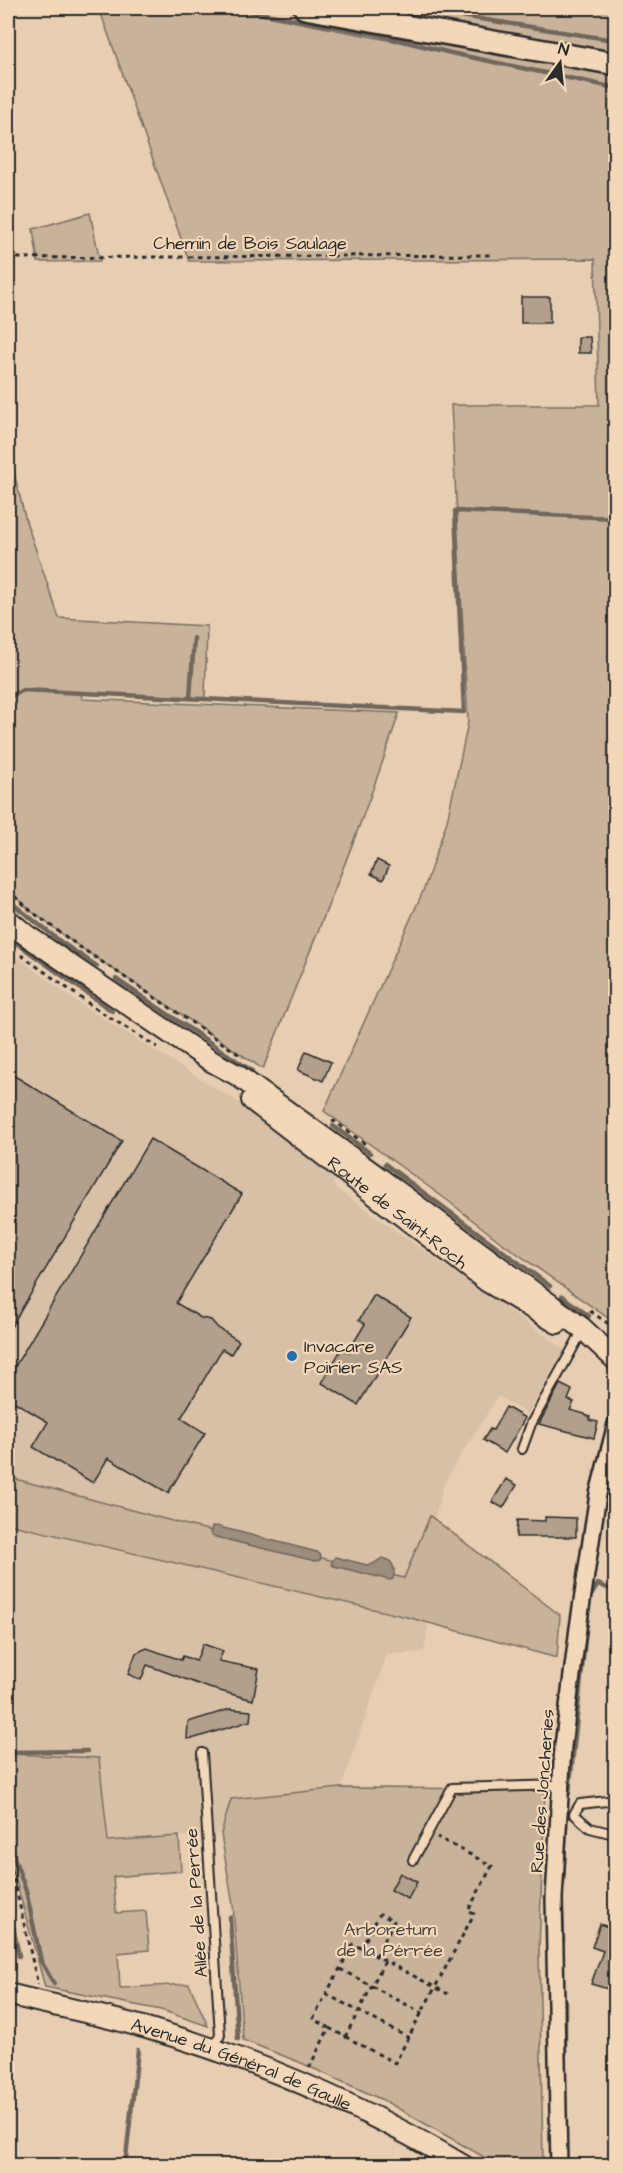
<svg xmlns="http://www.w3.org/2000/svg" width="623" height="2173" viewBox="0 0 623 2173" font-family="'Architects Daughter',sans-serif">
<rect width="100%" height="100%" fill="#e7cdb1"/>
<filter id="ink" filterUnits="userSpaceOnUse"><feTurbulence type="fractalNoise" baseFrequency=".0167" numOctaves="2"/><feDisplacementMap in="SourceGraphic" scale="12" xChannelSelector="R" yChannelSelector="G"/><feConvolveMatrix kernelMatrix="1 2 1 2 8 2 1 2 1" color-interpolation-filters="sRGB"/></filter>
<g filter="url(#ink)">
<path fill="#d7c0a6" d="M8 950 77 1002 241 1104 261 1122 333 1175 334 1187 565 1350 528 1414 498 1396 444 1482 415 1597 432 1600 424 1652 387 1654 341 1788 231 1799 221 1834 107 1841 99 1758 8 1754Z"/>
<g fill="#c8b29a" stroke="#7a6e62" stroke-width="1.5">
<path d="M99 8H226L398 42 313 8H615V1323L498 1240 447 1200 324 1111 424 889 447 821 468 723 451 405H599L595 259 189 261Z"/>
<path d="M90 213 100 261 38 262 33 229Z"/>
<path d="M8 418 10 457 26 521 59 618 207 626 205 699 81 694 82 699 399 713C360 834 309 951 263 1069L77 945 31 911 8 890Z"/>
<path d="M8 1477 187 1525 404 1578 430 1516 560 1615 557 1658 407 1617 8 1524Z"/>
<path d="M8 1754 99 1758 108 1841 179 1836 181 1871 113 1877 116 1913 146 1911 149 1950 118 1953 120 1988 189 1984 208 2026 161 2010 45 1987 8 1851Z"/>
<path d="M341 1788 545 1789 539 1950 543 2163 539 2165H498L385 2101 299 2062 243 2040 233 1905 221 1834 231 1799Z"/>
</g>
<g fill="#9c8d7b" stroke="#6f665b" stroke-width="1.5">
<path d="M216 1526 317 1552 321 1555 320 1560 315 1561 212 1536 210 1533 212 1527Z"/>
<path d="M335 1557 367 1565 373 1564 382 1558C393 1559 396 1569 393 1579L390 1580 334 1566 331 1564Z"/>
</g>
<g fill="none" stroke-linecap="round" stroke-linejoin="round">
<g stroke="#6f665b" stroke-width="4.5">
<path d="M232 8 375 34 451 53 616 88"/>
<path d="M410 8 607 39 616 38"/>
<path d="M8 698 23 690 464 712 455 511 616 518"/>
<path d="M190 698 194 638"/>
<path d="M8 900 61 942 97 966"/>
<path d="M8 937 112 1011"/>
<path d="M116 979 252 1071"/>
<path d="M333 1126 370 1153"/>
<path d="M385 1164 550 1286"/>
<path d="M562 1296 589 1316"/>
<path d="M589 1599 598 1584 616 1592"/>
<path d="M8 1752 87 1751"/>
<path d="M569 1793 588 1611"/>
<path d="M8 1841 26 1891 41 1961 54 1984"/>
<path d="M563 1884 566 1825"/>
<path d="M8 1901 19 1956"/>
<path d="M562 1913 563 1941"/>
<path d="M230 1917 238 2039"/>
<path d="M565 2055V1999"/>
<path d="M125 2166 138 2050"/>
</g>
</g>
<g fill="#b2a08c" stroke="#2b2b2b" stroke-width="1.5">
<rect x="521" y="297" width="29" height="26"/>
<path d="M578 337H590L591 353H578Z"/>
<path d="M377 860 389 866 383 880 371 874Z"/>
<path d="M306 1051 331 1062 323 1081 298 1070Z"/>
<path d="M8 1072 122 1141 8 1332Z"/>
<path d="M150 1139 242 1194 176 1303 201 1318 211 1320 218 1328 239 1341 231 1354 222 1349 181 1418 205 1433 168 1493 108 1458 93 1483 33 1447 48 1422 8 1398V1378Z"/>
<path d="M374 1295 411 1317 358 1405 322 1383 342 1348 348 1352 365 1324 359 1320Z"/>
<path d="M560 1384 572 1390 568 1400 574 1402 570 1410 585 1414V1415L590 1417 589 1420 598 1422 594 1438 539 1424Z"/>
<path d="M506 1407 525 1418 505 1453 483 1440 490 1429 493 1430Z"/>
<path d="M506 1479 517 1485 503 1508 492 1502Z"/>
<path d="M545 1517 576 1518V1537H516L517 1520 545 1521Z"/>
<path d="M203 1644 223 1651 219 1661 259 1669 253 1700 209 1688 147 1665 141 1680 128 1674 136 1653 147 1648 181 1660 183 1656 196 1661Z"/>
<path d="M230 1709 251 1711 250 1721 195 1738 187 1739 188 1722Z"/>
<path d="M400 1873 417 1882 408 1899 391 1890Z"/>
<path d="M614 1921H615V1991L591 1984 603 1951 592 1947 600 1924 611 1928Z"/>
</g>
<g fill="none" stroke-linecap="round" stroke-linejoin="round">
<g stroke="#2b2b2b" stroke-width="12">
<g id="service">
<path d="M522 1449 531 1424 579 1337"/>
<path d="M202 1753 220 2035 214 2049"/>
<path d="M610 1833 590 1828 574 1814 580 1804 616 1800"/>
<path d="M413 1860 452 1788 561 1785"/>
</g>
</g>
<g stroke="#2b2b2b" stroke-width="20">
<path id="minor" d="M559 2166 554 1898 563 1746 578 1628 598 1494 616 1424"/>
</g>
<g stroke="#2b2b2b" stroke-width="24">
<g id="tertiary">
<path d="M8 920 26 935 211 1061 237 1075 374 1174 582 1328 616 1360"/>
<path id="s1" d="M252 1100 488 1282 557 1323"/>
<path id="s2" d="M8 1994C55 2006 103 2015 150 2029 260 2061 365 2107 464 2166"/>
</g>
</g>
<g stroke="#2b2b2b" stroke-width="26">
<path id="secondary" d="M305 8 616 64"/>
</g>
<g stroke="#2b2b2b" stroke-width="3" stroke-dasharray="4.5 4.5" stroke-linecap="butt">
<path d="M8 258 494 255"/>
<path d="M8 890 31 911 77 945 243 1057"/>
<path d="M8 945 16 951"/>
<path d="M21 955 95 1008 157 1047"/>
<path d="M332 1122 334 1121 365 1144"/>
<path d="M590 1311 616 1329"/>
<path d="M8 1862 13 1876 38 1985"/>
<path d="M361 1948 380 1914 394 1921 376 1956"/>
<path d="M340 1969 422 2013"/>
<path d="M326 1994 409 2038"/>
<path d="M329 2028 313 2019 353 1944 448 1994"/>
<path d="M345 2037 385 1961"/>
<path d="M309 2068 329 2028 395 2063 474 1914 468 1911 492 1866 437 1837"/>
<path d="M481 2161 488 2166"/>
</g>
<use href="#service" stroke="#f3d7b9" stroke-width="8"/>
<use href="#minor" stroke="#f3d7b9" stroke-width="15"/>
<use href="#tertiary" stroke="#f3d7b9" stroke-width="20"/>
<use href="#secondary" stroke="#f3d7b9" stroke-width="21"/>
</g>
</g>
<circle fill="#1f6fb2" stroke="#f3d7b9" stroke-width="2" cx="292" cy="1356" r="6"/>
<g text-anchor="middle" stroke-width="4.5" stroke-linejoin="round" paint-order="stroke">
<g font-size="18" fill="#2b2b2b" stroke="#f3d7b9">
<text x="250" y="249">Chemin de Bois Saulage</text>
<text dy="6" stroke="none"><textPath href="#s1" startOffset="184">Route de Saint-Roch</textPath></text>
<text transform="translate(542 1791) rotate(-86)" y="6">Rue des Joncheries</text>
<text transform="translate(196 1903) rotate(-94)" y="6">Allée de la Perrée</text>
<text dy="6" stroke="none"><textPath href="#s2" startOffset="244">Avenue du Général de Gaulle</textPath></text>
</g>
<g font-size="18" fill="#2b2b2b" stroke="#f3d7b9" text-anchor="start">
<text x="304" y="1352">Invacare<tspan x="304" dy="21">Poirier SAS</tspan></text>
</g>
<g font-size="18" fill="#4a4641" stroke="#f3d7b9">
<text x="390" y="1935">Arboretum<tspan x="390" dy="21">de la Pérrée</tspan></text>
</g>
</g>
<rect width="623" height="2173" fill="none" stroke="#f3d7b9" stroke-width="30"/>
<rect x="15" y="15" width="593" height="2143" fill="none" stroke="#2b2b2b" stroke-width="2" filter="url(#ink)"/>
<g transform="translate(560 63) rotate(15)" stroke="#f3d7b9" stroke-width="4.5" paint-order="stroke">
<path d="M0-4.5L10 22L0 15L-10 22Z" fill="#2b2b2b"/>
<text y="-9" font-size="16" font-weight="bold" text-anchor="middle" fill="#2b2b2b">N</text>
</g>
</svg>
